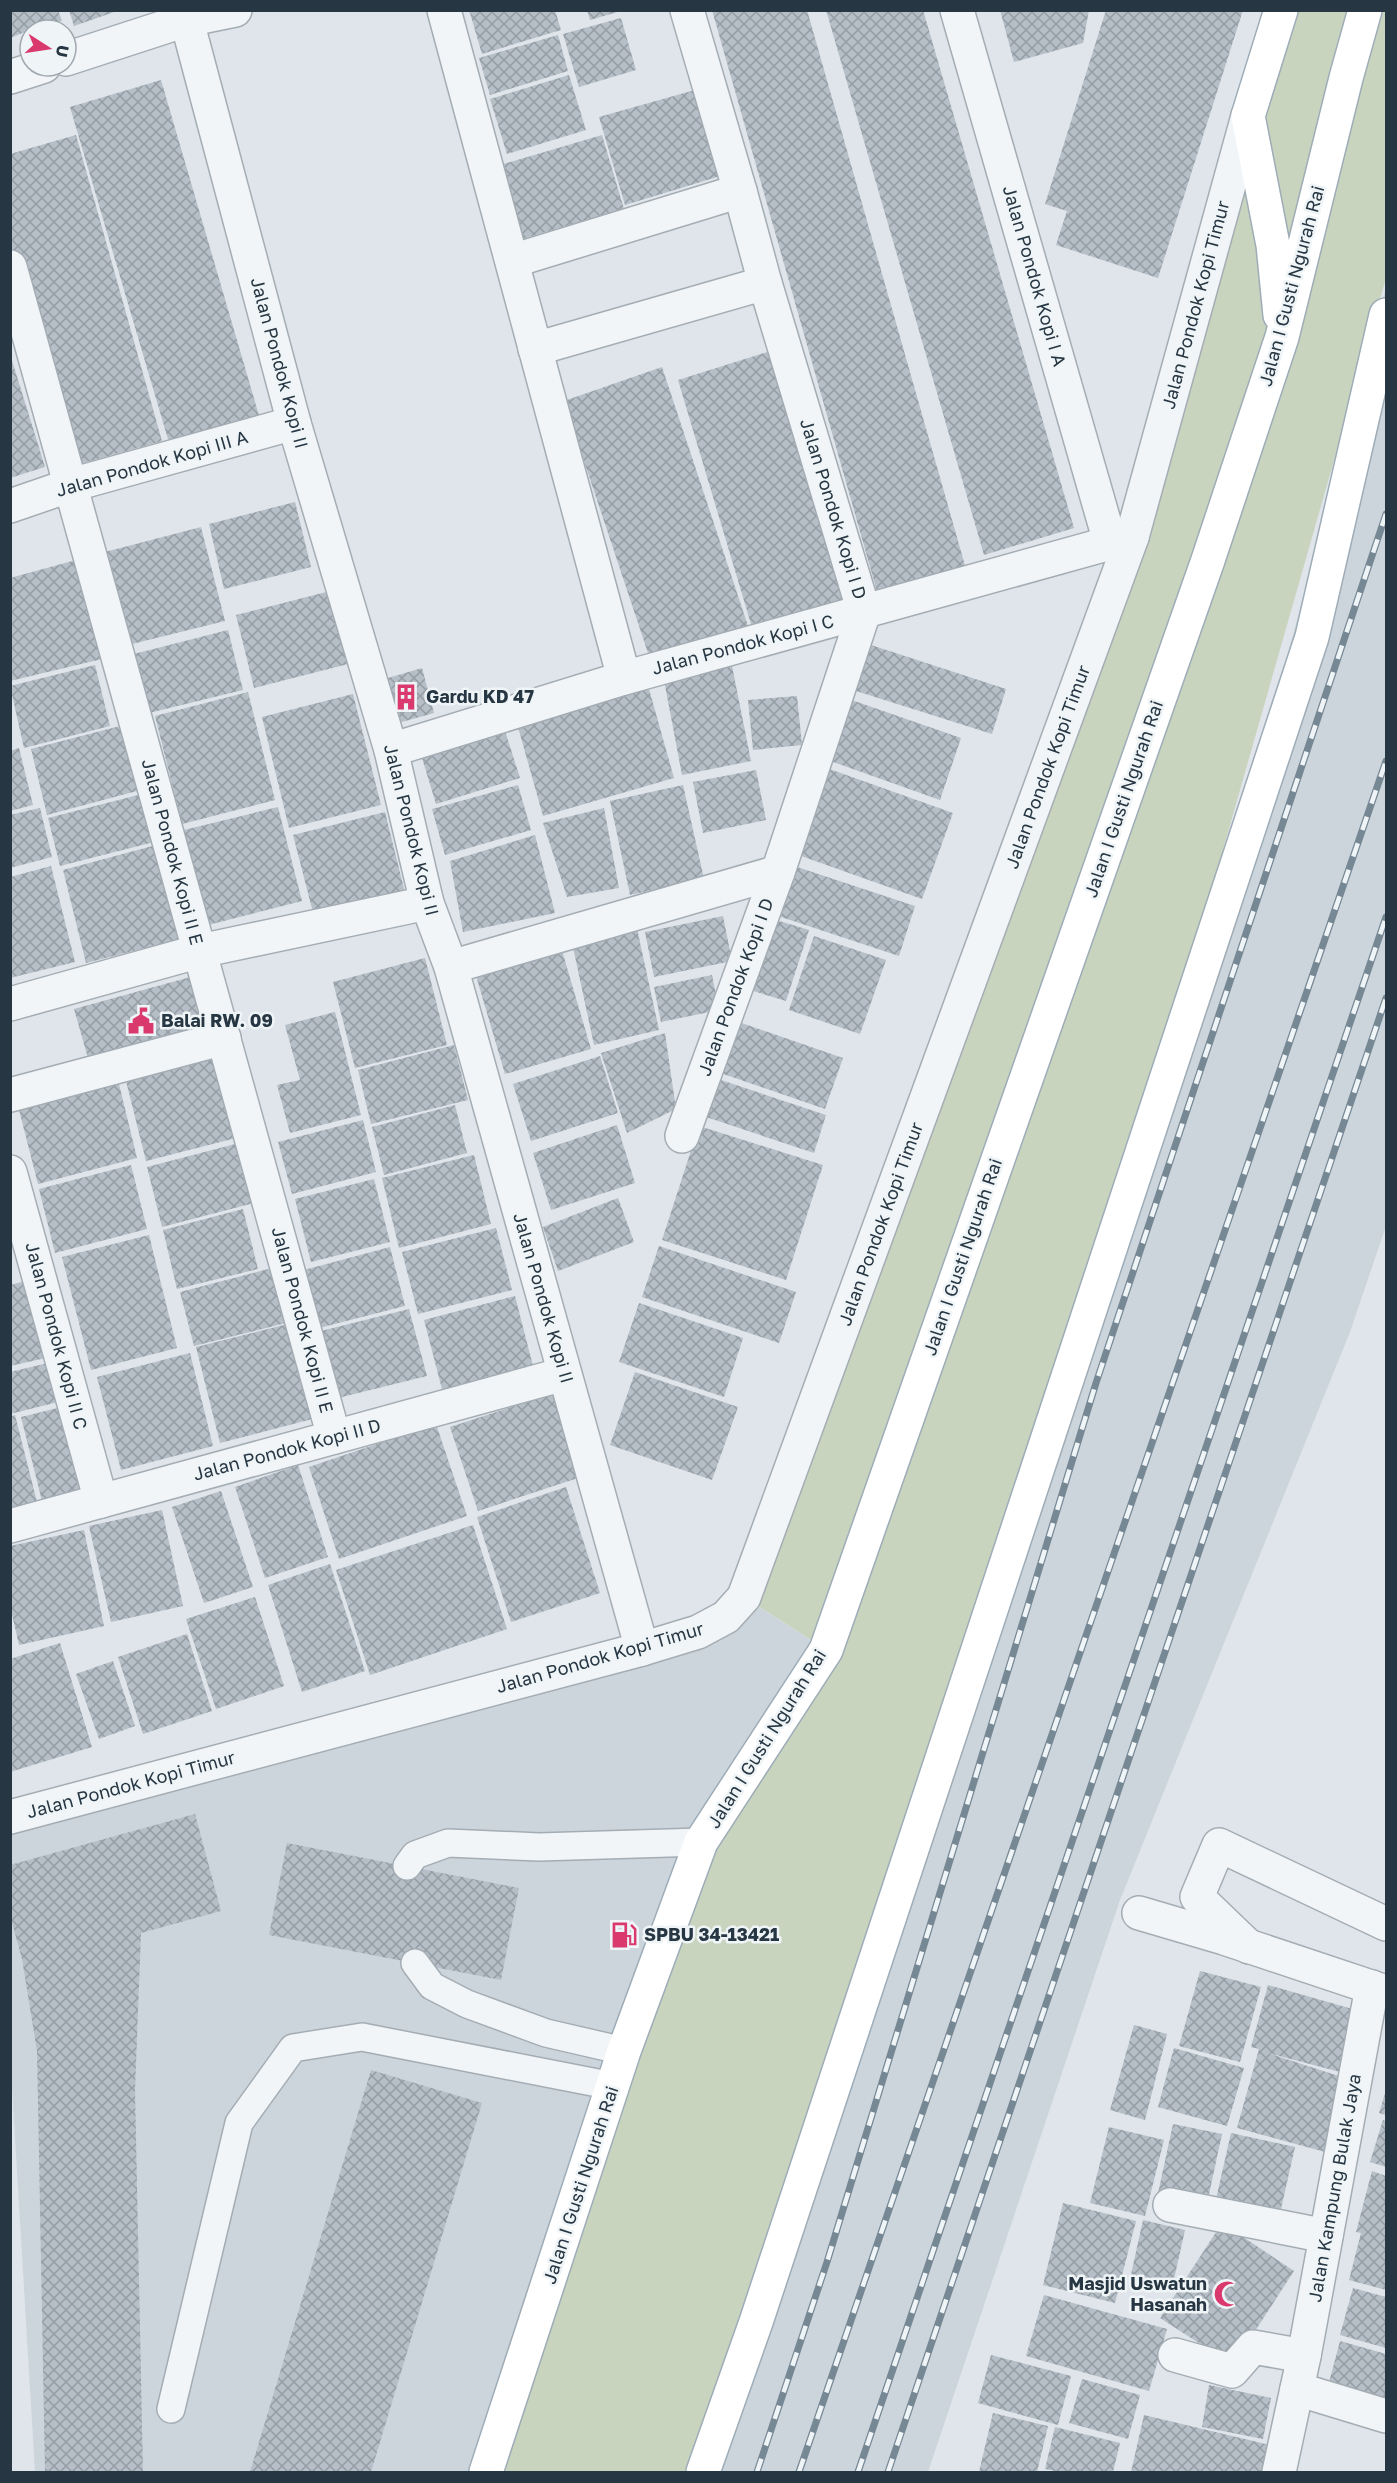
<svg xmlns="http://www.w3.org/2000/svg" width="1397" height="2483" viewBox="0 0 1397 2483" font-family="'Golos Text',sans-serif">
<defs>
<pattern id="building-cross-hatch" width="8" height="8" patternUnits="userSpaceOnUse" patternTransform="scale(1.5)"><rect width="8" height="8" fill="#b6bfc7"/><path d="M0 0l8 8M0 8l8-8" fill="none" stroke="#949ca3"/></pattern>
</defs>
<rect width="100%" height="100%" fill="#dfe5ea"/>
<g fill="#cdd5dc">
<path d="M1386 288V1226L1350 1332 1120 1900 928 2472H717L1205 963Z"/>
<path d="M744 1597 826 1650 486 2472H35L11 2071 10 1817 642 1649Z"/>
</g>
<path fill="#c9d4bf" d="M1281 11H1386V278L1102 1274 717 2472H486L701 1842 825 1649 744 1597 1055 747Z"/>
<g fill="url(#building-cross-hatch)">
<path d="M10 10H58L62 21 30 30 10 38Z"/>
<path d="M69 10H117V11L74 26Z"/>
<path d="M469 10H555L561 30 482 54Z"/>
<path d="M587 10H621V11L590 20Z"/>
<path d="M712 10H807L966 569 878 595Z"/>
<path d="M826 10H923L1074 528 984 555Z"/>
<path d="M1000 10H1089L1083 43 1014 62Z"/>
<path d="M1106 10H1243L1158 278 1056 245 1067 211 1045 204Z"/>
<path d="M621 18 636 70 579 87 563 34Z"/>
<path d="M558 35 568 71 490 95 479 58Z"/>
<path d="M569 75 586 130 507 154 490 99Z"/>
<path d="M161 80 260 419 170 446 70 107Z"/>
<path d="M702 88 727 174 625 205 599 117Z"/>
<path d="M76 135 162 441 69 467 10 258V154Z"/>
<path d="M602 135 624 209 522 239 500 165Z"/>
<path d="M777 349 852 605 754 634 678 380Z"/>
<path d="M10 354 45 467 10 478Z"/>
<path d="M662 367 750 632 652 665 564 401Z"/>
<path d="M295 502 311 567 224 589 209 524Z"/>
<path d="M201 527 225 621 128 645 105 552Z"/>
<path d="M76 560 102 659 10 681V578Z"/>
<path d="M334 590 352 663 254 688 236 615Z"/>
<path d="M228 630 243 690 149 713 134 654Z"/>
<path d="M868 644 1006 689 992 734 853 690Z"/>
<path d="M731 661 751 761 682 775 663 675Z"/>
<path d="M95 665 110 726 24 748 10 686Z"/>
<path d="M422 668 434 713 391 725 378 681Z"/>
<path d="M649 689 674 778 543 816 518 727Z"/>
<path d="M248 692 275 800 182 824 155 716Z"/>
<path d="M353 694 381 805 289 828 262 717Z"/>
<path d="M797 696 802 745 753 750 748 700Z"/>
<path d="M843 697 961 738 940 800 822 758Z"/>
<path d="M120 726 137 791 47 815 31 749Z"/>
<path d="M505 731 520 778 436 804 422 758Z"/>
<path d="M19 748 33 805 10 811V751Z"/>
<path d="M821 766 953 813 922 899 790 852Z"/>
<path d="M756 770 766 820 703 833 693 782Z"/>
<path d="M518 785 531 830 445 855 432 809Z"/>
<path d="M683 785 704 879 630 895 610 801Z"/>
<path d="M146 793 158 841 60 866 48 818Z"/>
<path d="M278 807 302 901 208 925 184 830Z"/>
<path d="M40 808 52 857 10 868V815Z"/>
<path d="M604 808 619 888 567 897 543 823Z"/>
<path d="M385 812 407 901 316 924 293 835Z"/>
<path d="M535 835 555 913 463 932 450 861Z"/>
<path d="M160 844 184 938 86 963 63 870Z"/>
<path d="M785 863 915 906 899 956 769 913Z"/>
<path d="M51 866 75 962 10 978V877Z"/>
<path d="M723 916 732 961 654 977 645 932Z"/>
<path d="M773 919 809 930 786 1001 750 990Z"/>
<path d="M636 924 659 1030 594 1045 571 938Z"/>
<path d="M814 936 886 960 860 1034 789 1010Z"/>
<path d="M560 944 591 1049 505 1074 474 969Z"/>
<path d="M425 958 447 1045 355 1068 333 982Z"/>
<path d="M712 975 719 1010 661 1022 654 987Z"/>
<path d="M194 976 209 1032 90 1065 74 1009Z"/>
<path d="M335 1012 361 1115 290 1133 277 1085 300 1080 285 1025Z"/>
<path d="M730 1019 843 1058 825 1109 712 1070Z"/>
<path d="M665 1033 676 1109 627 1133 601 1053Z"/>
<path d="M454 1045 468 1100 371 1124 358 1070Z"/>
<path d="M218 1049 240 1137 146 1161 124 1073Z"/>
<path d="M600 1056 618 1113 531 1141 513 1084Z"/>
<path d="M712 1077 826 1115 814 1153 700 1115Z"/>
<path d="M118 1080 137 1158 38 1184 18 1106Z"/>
<path d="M455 1105 467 1153 384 1175 372 1127Z"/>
<path d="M363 1120 376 1172 292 1194 278 1142Z"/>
<path d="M617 1125 635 1183 551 1210 533 1153Z"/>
<path d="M699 1126 823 1165 786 1280 662 1240Z"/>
<path d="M239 1143 254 1203 162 1227 147 1167Z"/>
<path d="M474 1155 491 1224 399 1248 382 1178Z"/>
<path d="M131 1165 147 1229 55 1253 39 1189Z"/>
<path d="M374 1179 390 1242 311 1262 295 1199Z"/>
<path d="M618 1198 634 1242 558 1271 543 1227Z"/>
<path d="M243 1209 258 1269 177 1289 163 1230Z"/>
<path d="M496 1228 512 1290 418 1314 402 1252Z"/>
<path d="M149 1235 177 1348 91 1370 62 1257Z"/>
<path d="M659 1246 796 1292 779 1343 642 1297Z"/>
<path d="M390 1247 405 1306 319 1328 304 1270Z"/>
<path d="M272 1268 286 1323 194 1346 180 1292Z"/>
<path d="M26 1281 46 1358 10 1366V1285Z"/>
<path d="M515 1296 534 1370 443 1393 424 1320Z"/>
<path d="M639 1303 743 1338 724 1397 619 1362Z"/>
<path d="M409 1309 427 1376 338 1398 321 1331Z"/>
<path d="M292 1323 316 1418 220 1443 196 1347Z"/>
<path d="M190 1353 213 1446 121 1470 97 1377Z"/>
<path d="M48 1363 58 1402 10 1414V1372Z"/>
<path d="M635 1372 738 1407 712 1480 610 1445Z"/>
<path d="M554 1393 581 1477 478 1511 450 1427Z"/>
<path d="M70 1405 92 1492 43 1505 21 1417Z"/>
<path d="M15 1415 38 1506 10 1513V1417Z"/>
<path d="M436 1424 467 1516 339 1559 309 1467Z"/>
<path d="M298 1465 328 1557 265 1578 235 1487Z"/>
<path d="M566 1487 600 1593 511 1622 477 1517Z"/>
<path d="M221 1491 253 1587 204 1603 172 1507Z"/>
<path d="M162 1510 183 1606 111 1622 89 1526Z"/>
<path d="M473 1525 507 1629 370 1675 336 1570Z"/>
<path d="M84 1530 104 1626 19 1645 10 1606V1546Z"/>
<path d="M330 1564 365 1671 302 1692 268 1585Z"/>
<path d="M255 1597 284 1686 216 1709 186 1619Z"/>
<path d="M187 1634 212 1711 143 1734 118 1657Z"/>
<path d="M60 1643 92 1747 10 1772V1659Z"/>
<path d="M113 1661 135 1726 99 1739 76 1674Z"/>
<path d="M195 1814 221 1911 141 1933 135 2090 143 2472H45L37 2051 22 1959 10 1915V1865Z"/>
<path d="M287 1843 519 1888 501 1980 269 1935Z"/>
<path d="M1200 1971 1261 1987 1240 2062 1179 2046Z"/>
<path d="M1268 1985 1363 2012 1355 2076 1268 2053 1351 2080 1340 2156 1237 2128 1259 2049 1251 2047Z"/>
<path d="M1134 2025 1167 2034 1145 2120 1110 2110Z"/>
<path d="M1174 2048 1244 2068 1227 2126 1158 2107Z"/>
<path d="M371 2070 482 2103 371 2472H250Z"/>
<path d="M1386 2090V2115L1379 2113Z"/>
<path d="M1383 2120 1386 2121V2167L1370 2162Z"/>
<path d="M1173 2124 1222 2134 1206 2208 1157 2198Z"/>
<path d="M1109 2127 1164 2140 1145 2216 1090 2203Z"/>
<path d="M1231 2133 1295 2147 1278 2222 1214 2208Z"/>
<path d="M1372 2171 1386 2176V2290L1349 2280 1361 2233 1356 2232Z"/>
<path d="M1063 2203 1136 2221 1115 2303 1043 2285Z"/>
<path d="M1143 2220 1185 2230 1172 2288 1130 2279Z"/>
<path d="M1222 2223 1294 2271 1233 2365 1160 2318Z"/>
<path d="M1353 2288 1386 2297V2348L1340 2335Z"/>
<path d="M1044 2295 1167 2329 1149 2391 1026 2356Z"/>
<path d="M1340 2341 1386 2354V2407L1327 2390Z"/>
<path d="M991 2355 1071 2376 1058 2425 978 2403Z"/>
<path d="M1082 2379 1140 2395 1128 2439 1069 2423Z"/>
<path d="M1209 2385 1271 2398 1263 2439 1202 2427Z"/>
<path d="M993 2413 1048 2426 1037 2472H979Z"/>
<path d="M1144 2415 1282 2448 1276 2472H1131Z"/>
<path d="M1055 2427 1120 2443 1113 2472H1060L1045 2469Z"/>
</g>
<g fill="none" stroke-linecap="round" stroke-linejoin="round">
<g stroke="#a4adb4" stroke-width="30">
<g id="service">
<path d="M407 1866 415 1855 448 1843 539 1847 701 1842"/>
<path d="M415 1963 432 1986 467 2004 546 2033 624 2051"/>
<path d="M171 2409 239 2123 293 2048 362 2037 613 2086"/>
</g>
</g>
<g stroke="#a4adb4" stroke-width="36">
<g id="minor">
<path d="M184 10 294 423 391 750 427 903 451 967 642 1649"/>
<path d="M444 10 624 678"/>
<path d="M957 10 1110 542"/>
<path d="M66 59 186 20 235 10"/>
<path d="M10 77 44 66"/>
<path d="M512 261 740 191"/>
<path d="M10 267 334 1437"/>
<path d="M535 349 765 283"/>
<path d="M10 506 71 485 294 423"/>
<path d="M391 750 624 678 1132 537"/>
<path d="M451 967 778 872"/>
<path d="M10 1004 200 951 427 903"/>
<path d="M10 1095 224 1038"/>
<path d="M682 1136 778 872 864 612 765 283 740 191 687 10"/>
<path d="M10 1172 101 1501"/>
<path d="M10 1526 564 1374"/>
<path d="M10 1817 642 1649 698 1632 726 1617 744 1597 1132 537 1248 116"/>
<path d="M1139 1913 1224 1938 1386 1992"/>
<path d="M1249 1947 1197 1897 1219 1845 1386 1924"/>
<path d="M1170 2205 1326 2236"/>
<path d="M1175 2355 1232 2371 1253 2347 1304 2356"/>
<path d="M1297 2389 1386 2416"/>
<path d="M1279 2472 1304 2356 1372 1987"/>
</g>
</g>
<g stroke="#9dacb7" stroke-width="36">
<g id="primary">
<path d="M1280 315 1273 245 1248 116 1281 10"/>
<path d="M486 2472 624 2051 701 1842 826 1650 1208 560 1282 337 1346 78 1365 10"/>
<path d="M703 2472 756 2322 1312 637 1386 315"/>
</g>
</g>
<use href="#service" stroke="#f2f5f8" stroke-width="27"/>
<use href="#minor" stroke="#f2f5f8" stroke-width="33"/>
<use href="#primary" stroke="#fff" stroke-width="33"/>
<g stroke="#778895" stroke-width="7">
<g id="rail">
<path d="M757 2472 827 2262 1096 1383 1386 514"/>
<path d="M799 2472 1386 761"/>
<path d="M858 2472 1386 917"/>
<path d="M888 2472 1386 998"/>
</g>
</g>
<use href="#rail" stroke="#eff4f7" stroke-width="4.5" stroke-dasharray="14" stroke-linecap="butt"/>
</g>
<defs>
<g id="building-bare" transform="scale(2.07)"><path d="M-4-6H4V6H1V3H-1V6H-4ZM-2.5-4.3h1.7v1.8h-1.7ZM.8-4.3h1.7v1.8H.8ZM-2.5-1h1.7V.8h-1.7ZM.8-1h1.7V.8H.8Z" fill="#da396e" stroke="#eff4f7" stroke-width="2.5" paint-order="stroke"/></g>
<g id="civic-bare" transform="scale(2.07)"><path d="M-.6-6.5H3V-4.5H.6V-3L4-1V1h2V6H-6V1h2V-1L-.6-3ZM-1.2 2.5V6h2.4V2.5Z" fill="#da396e" stroke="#eff4f7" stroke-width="2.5" paint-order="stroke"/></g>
<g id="fuel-bare" transform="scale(2.07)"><path d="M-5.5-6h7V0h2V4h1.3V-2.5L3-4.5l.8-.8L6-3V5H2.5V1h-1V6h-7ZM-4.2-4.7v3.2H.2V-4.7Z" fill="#da396e" stroke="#eff4f7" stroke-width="2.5" paint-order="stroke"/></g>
<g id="mosque-bare" transform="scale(2.07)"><path d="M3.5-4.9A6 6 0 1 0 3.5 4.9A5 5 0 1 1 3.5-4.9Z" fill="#da396e" stroke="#eff4f7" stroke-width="2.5" paint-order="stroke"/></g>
</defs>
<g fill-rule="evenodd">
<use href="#building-bare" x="406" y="697"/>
<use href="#civic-bare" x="141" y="1021"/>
<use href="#fuel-bare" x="624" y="1935"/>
<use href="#mosque-bare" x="1227" y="2294"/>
</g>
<g text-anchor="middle" stroke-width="5" stroke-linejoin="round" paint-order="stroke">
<g font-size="18" fill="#263642" stroke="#eff4f7">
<text transform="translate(1034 276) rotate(74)" y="6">Jalan Pondok Kopi I A</text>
<text transform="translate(1292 286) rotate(-75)" y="6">Jalan I Gusti Ngurah Rai</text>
<text transform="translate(1196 305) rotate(-75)" y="6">Jalan Pondok Kopi Timur</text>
<text transform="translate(279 363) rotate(75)" y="6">Jalan Pondok Kopi II</text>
<text transform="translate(152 464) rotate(-16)" y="6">Jalan Pondok Kopi III A</text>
<text transform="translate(833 509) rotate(73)" y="6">Jalan Pondok Kopi I D</text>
<text transform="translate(743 645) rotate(-15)" y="6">Jalan Pondok Kopi I C</text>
<text transform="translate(1048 767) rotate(-70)" y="6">Jalan Pondok Kopi Timur</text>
<text transform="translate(1124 799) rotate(-71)" y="6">Jalan I Gusti Ngurah Rai</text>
<text transform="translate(411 830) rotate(76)" y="6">Jalan Pondok Kopi II</text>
<text transform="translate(172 852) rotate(75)" y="6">Jalan Pondok Kopi II E</text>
<text transform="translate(736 987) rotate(-70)" y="6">Jalan Pondok Kopi I D</text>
<text transform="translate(881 1224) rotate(-70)" y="6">Jalan Pondok Kopi Timur</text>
<text transform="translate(963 1257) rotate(-71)" y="6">Jalan I Gusti Ngurah Rai</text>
<text transform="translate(543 1298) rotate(74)" y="6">Jalan Pondok Kopi II</text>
<text transform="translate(302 1320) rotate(75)" y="6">Jalan Pondok Kopi II E</text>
<text transform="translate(56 1336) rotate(75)" y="6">Jalan Pondok Kopi II C</text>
<text transform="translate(287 1450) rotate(-15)" y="6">Jalan Pondok Kopi II D</text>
<text transform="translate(600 1658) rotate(-16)" y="6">Jalan Pondok Kopi Timur</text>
<text transform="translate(767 1739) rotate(-58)" y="6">Jalan I Gusti Ngurah Rai</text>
<text transform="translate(131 1785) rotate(-15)" y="6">Jalan Pondok Kopi Timur</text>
<text transform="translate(581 2185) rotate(-72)" y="6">Jalan I Gusti Ngurah Rai</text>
<text transform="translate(1335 2188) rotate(-80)" y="6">Jalan Kampung Bulak Jaya</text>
</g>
<g font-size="18" font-weight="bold" fill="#263642" stroke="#eff4f7" text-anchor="start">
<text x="426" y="703">Gardu KD 47</text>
<text x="161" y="1027">Balai RW. 09</text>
<text x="644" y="1941">SPBU 34-13421</text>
<text x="1207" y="2290" text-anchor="end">Masjid Uswatun<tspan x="1207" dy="21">Hasanah</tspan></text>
</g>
</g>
<rect width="1397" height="2483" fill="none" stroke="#263642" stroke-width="24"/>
<g transform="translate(48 48) rotate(102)"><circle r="28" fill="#eff4f7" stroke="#9fa8af" stroke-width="1.5"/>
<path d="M0-4.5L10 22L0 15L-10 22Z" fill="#da396e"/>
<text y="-9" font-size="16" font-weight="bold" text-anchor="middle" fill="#263642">U</text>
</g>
</svg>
